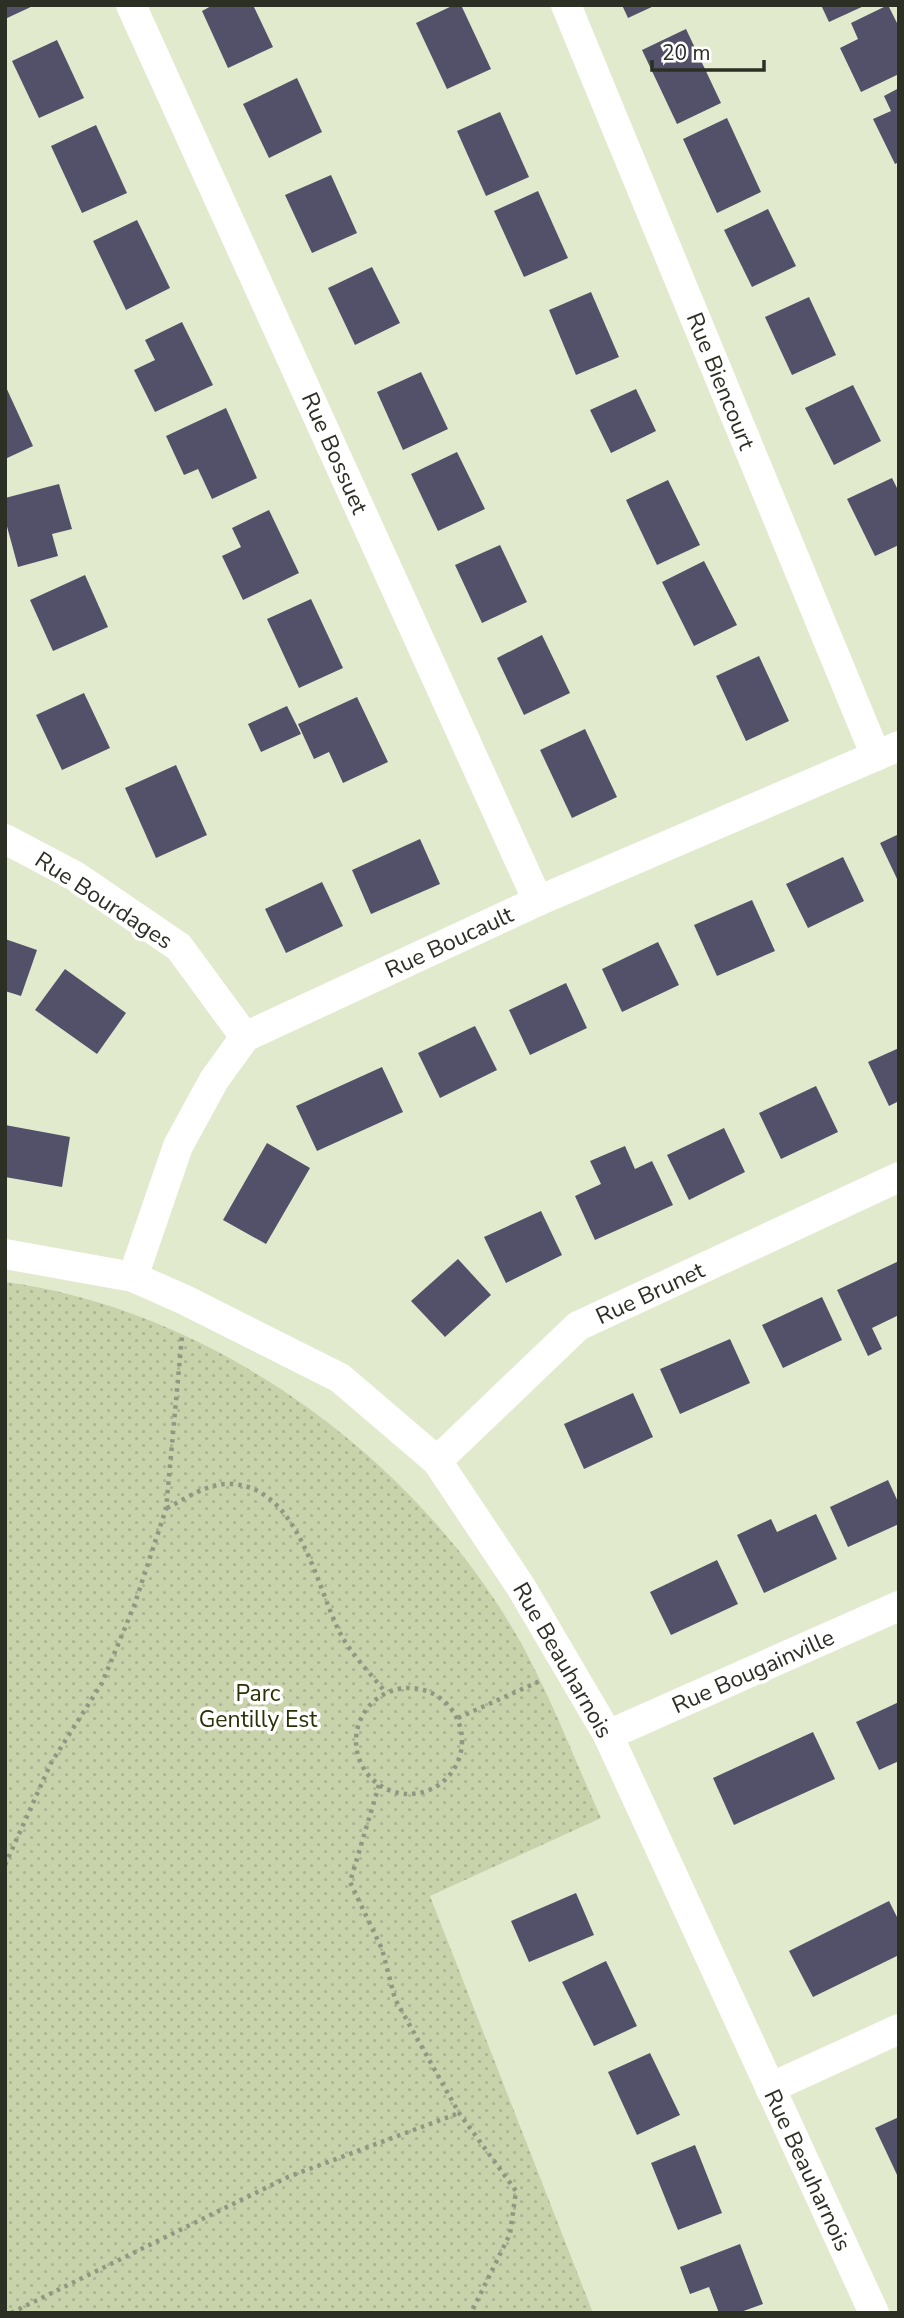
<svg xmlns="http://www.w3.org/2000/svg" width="904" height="2318" viewBox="0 0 904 2318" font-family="'Nunito Sans',sans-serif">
<defs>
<pattern id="park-dots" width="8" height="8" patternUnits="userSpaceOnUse" patternTransform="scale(1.75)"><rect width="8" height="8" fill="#c8d3ab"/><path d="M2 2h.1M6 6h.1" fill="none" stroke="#acb593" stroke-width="1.8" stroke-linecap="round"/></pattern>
</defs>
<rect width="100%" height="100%" fill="#e2eacd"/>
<path fill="url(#park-dots)" d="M5 1282C219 1310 431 1469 529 1658 556 1710 577 1765 601 1818L430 1896 593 2313H5Z"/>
<g fill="#525169">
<path d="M5 5H35L5 19Z"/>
<path d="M213 5H253L273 47 228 68 202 11Z"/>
<path d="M454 5H461L491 69 447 89 416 23Z"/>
<path d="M622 5H656L628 18Z"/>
<path d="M821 5H866L829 22Z"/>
<path d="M888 5 899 27V74L861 92 840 48 858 39 851 23Z"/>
<path d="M686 29 721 103 677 124 642 50Z"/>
<path d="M57 40 84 98 39 118 12 61Z"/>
<path d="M297 78 322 132 269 158 243 104Z"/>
<path d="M899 88V162L895 164 873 119 891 111 884 96Z"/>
<path d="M500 112 529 177 486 196 457 131Z"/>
<path d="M727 118 761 192 717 213 683 139Z"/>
<path d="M96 125 127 193 82 213 51 146Z"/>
<path d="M331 175 357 233 312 253 285 195Z"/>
<path d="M538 191 568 258 524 277 494 211Z"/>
<path d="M768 209 796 266 752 287 724 230Z"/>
<path d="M137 220 170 288 126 310 93 241Z"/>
<path d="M372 267 400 323 355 345 328 288Z"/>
<path d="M591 292 619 357 576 375 549 310Z"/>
<path d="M809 297 836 355 792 375 765 317Z"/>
<path d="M182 322 213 385 155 412 134 370 155 360 145 340Z"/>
<path d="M421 372 448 429 403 450 377 392Z"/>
<path d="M5 385 33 446 5 459Z"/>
<path d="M853 385 881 441 834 465 805 408Z"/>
<path d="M636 389 656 431 611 453 590 410Z"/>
<path d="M226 408 257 478 212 499 198 469 184 475 166 436Z"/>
<path d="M457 452 485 509 438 531 411 474Z"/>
<path d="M892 478 899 492V545L875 556 847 499Z"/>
<path d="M668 480 700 545 657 565 626 500Z"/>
<path d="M59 484 72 529 52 534 58 556 18 567 5 519V498Z"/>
<path d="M269 510 299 573 243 600 222 556 241 547 232 528Z"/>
<path d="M500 545 527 602 482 623 455 565Z"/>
<path d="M704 561 737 625 694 646 662 582Z"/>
<path d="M85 575 108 627 53 651 30 600Z"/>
<path d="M311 599 343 668 299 688 267 619Z"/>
<path d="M542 635 570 693 524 715 497 658Z"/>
<path d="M759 656 789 721 746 741 716 676Z"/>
<path d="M84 693 110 748 62 770 36 715Z"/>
<path d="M357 697 388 762 343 783 329 752 314 759 298 724Z"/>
<path d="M287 706 301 734 261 752 248 724Z"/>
<path d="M585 729 617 797 572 818 540 750Z"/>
<path d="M176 765 207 835 156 858 125 788Z"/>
<path d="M899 834V883L880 843Z"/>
<path d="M420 839 440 884 371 914 352 870Z"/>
<path d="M843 857 864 901 808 928 786 884Z"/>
<path d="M322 882 343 926 286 953 265 909Z"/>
<path d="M752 900 775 951 717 976 694 925Z"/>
<path d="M5 939 37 950 21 996 5 991Z"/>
<path d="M658 942 679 985 622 1012 602 969Z"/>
<path d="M65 969 126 1013 97 1054 35 1010Z"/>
<path d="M566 983 587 1028 530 1055 509 1010Z"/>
<path d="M475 1026 497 1070 440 1098 418 1053Z"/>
<path d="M899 1048V1101L889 1106 868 1062Z"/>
<path d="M382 1067 403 1112 317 1151 296 1106Z"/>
<path d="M816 1086 838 1132 781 1159 759 1113Z"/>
<path d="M5 1125 70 1137 62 1187 5 1177Z"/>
<path d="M724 1128 745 1172 689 1200 667 1155Z"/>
<path d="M267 1143 310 1168 266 1244 223 1220Z"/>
<path d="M625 1146 635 1169 652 1161 673 1205 595 1240 575 1196 601 1184 590 1161Z"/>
<path d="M541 1211 562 1255 506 1283 484 1237Z"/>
<path d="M458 1259 491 1295 445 1337 411 1301Z"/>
<path d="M899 1261V1315L872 1328 882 1349 868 1356 837 1290Z"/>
<path d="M822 1297 842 1340 783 1368 762 1325Z"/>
<path d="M730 1339 750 1383 680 1414 660 1369Z"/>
<path d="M633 1393 653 1437 584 1469 564 1424Z"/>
<path d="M888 1480 899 1504V1524L848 1547 830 1507Z"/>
<path d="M816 1514 837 1559 764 1593 737 1535 771 1519 777 1532Z"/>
<path d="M717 1560 738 1604 671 1635 650 1592Z"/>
<path d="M899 1702V1761L879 1770 856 1722Z"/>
<path d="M813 1732 835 1779 734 1825 713 1778Z"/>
<path d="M576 1893 594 1935 529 1962 511 1921Z"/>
<path d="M889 1901 899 1921V1955L813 1997 789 1951Z"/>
<path d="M606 1961 637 2026 594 2046 562 1982Z"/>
<path d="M650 2053 680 2115 637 2135 608 2072Z"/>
<path d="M899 2117V2179L875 2128Z"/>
<path d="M695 2145 722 2213 678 2230 651 2163Z"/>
<path d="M740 2244 763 2304 738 2313H719L709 2287 690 2294 680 2267Z"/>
</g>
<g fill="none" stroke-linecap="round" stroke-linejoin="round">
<g stroke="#919782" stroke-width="4.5" stroke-dasharray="3.5 5" stroke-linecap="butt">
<path d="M167 1508C187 1498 209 1482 232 1484 299 1488 316 1586 340 1633 351 1654 371 1674 386 1693"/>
<circle cx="409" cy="1741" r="53"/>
<path d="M458 1718 540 1681"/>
<path d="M379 1785 350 1882 382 1949 395 1999 459 2113 516 2191 510 2234 471 2313"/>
<path d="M5 1865 51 1763 102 1683 134 1606 166 1509 182 1336"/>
<path d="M11 2313 288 2177 459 2113"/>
</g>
<g stroke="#fff" stroke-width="30">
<path d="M131 5 538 901"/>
<path d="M566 5 876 756"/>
<path d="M5 839 75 876 179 947 245 1037"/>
<path d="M5 1254 133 1277 185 1300 340 1378 437 1461 521 1587 608 1735 874 2313"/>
<path d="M133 1277 178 1146 214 1080 245 1037 538 901 899 746"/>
<path d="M437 1461 578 1326 899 1177"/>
<path d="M608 1735 899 1606"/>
<path d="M770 2088 899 2029"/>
</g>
</g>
<g text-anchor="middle" stroke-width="7" stroke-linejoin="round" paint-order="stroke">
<g font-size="23" fill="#2c2f24" stroke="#fff">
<text transform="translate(721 381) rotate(68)" y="8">Rue Biencourt</text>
<text transform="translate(335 453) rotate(66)" y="8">Rue Bossuet</text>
<text transform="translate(104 900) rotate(33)" y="8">Rue Bourdages</text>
<text transform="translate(449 942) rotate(-25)" y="8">Rue Boucault</text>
<text transform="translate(650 1293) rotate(-25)" y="8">Rue Brunet</text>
<text transform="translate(563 1660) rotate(60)" y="8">Rue Beauharnois</text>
<text transform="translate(753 1671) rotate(-24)" y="8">Rue Bougainville</text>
<text transform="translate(808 2170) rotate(65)" y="8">Rue Beauharnois</text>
</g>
<g font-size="23" fill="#293105" stroke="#fff">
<text x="258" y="1701">Parc<tspan x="258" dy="26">Gentilly Est</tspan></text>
</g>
</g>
<rect width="904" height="2318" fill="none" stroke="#2c2f24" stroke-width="14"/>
<path d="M652 60v10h112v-10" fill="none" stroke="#2c2f24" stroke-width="3.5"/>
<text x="662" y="60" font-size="21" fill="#2c2f24" stroke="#ffffff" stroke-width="5" paint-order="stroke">20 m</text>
</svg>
